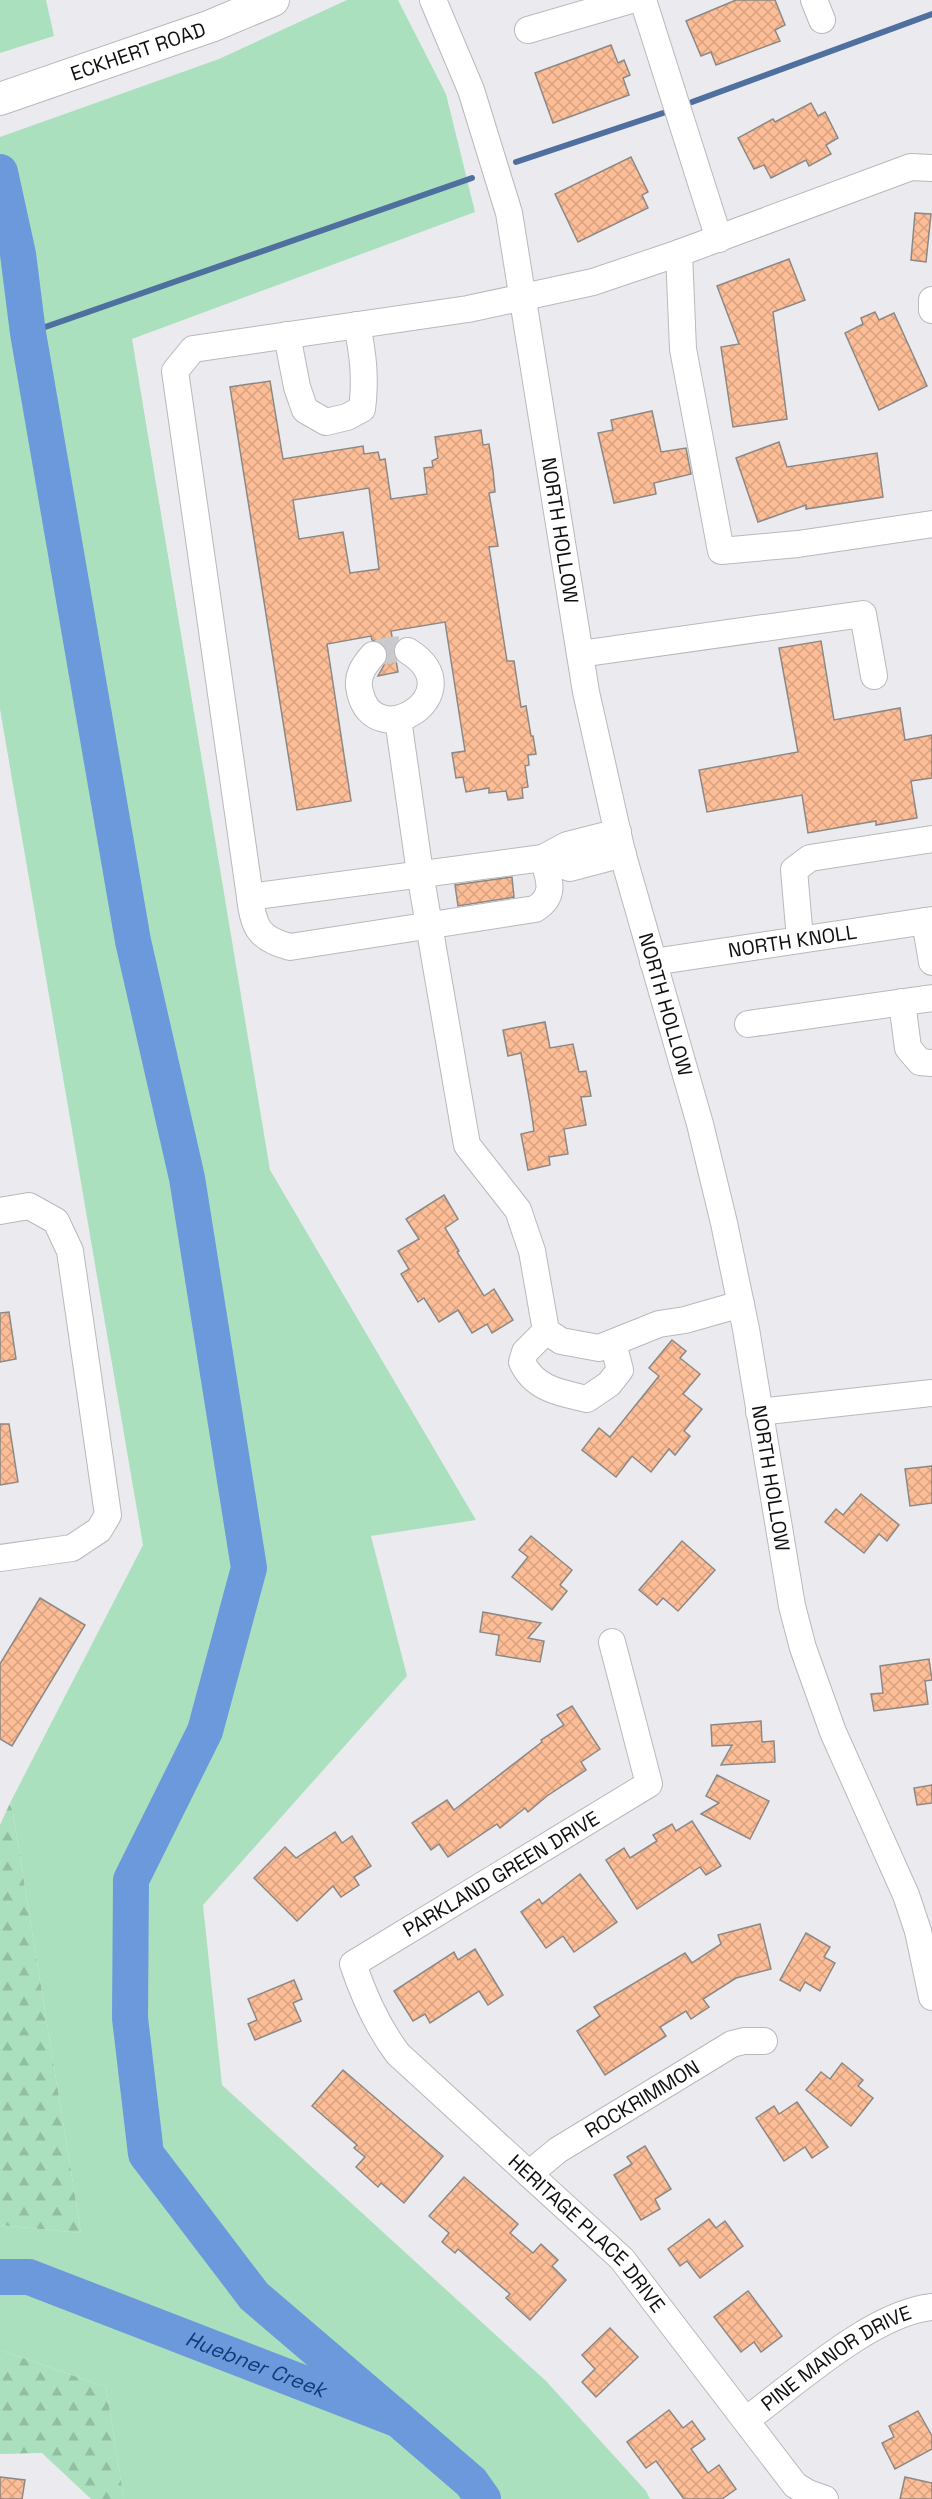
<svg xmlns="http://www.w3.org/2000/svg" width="932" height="2499" viewBox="0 0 932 2499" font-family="'Space Grotesk',sans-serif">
<defs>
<pattern id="forest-firs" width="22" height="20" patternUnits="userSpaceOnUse" patternTransform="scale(1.5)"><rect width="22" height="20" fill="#abe0be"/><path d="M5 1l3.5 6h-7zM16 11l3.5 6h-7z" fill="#92bfa2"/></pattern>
<pattern id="building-cross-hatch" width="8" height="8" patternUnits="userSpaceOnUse" patternTransform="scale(1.5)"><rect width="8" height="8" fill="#fdbe97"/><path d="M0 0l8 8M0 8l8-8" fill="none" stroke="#d8a281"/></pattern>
</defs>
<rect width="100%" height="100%" fill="#ebebef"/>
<g fill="#abe0be">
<path d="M0 0H46L54 36 0 53Z"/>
<path d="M347 0H398L446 94 475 212 132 339 270 1170 476 1520 371 1536 407 1676 203 1905 222 2085 546 2381 646 2491 650 2499H124L106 2387 0 2350V2225L81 2233 11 1801 143 1545 0 709V137L219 59Z"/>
</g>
<g fill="url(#forest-firs)">
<path d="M11 1801 81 2233 0 2225V1825Z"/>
<path d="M0 2350 106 2387 124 2499H91L42 2453 0 2454Z"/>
</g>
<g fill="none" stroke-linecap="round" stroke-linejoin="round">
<g stroke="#4f709f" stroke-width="6">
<path d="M692 102 932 14"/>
<path d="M516 162 663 113"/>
<path d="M28 333 472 178"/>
</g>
<g stroke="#6b99dc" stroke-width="36">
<path d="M0 172 18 254 28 333 133 941 187 1178 249 1568 205 1731 131 1880 130 2018 146 2154 254 2296 399 2420"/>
<path id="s1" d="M0 2277H29L399 2420 471 2482 483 2499"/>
</g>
</g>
<g fill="url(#building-cross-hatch)" stroke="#8c8886" stroke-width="1.5" fill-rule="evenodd">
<path d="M736 0H775L785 25 775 30 780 41 716 65 711 52 701 56 686 21Z"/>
<path d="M611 45 618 63 624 60 630 75 623 78 629 95 553 123 535 73Z"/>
<path d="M811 103 818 116 825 112 838 138 826 145 831 154 809 166 806 160 771 178 764 165 754 169 738 138 773 119 775 122Z"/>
<path d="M631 157 648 192 642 195 648 208 578 242 555 194Z"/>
<path d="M915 213 931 214 926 262 911 260Z"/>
<path d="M789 259 805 300 773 312 787 419 733 427 721 347 739 344 717 286Z"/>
<path d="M875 312 879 320 894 313 927 386 879 410 845 333 863 324 861 318Z"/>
<path d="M270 381 283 459 363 446 364 454 378 452 380 460 385 459 391 499 427 494 424 468 433 467 432 461 438 458 435 437 481 430 483 445 489 444 493 471 495 492 489 493 498 546 489 547 507 661H514L521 707 526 706 531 736H533L536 754 528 755 529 765 525 766 528 787 522 788 523 798 508 800 506 791 489 793V788L466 792 463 777 456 778 452 753 465 751 445 622 391 631 398 672 378 676 388 658 387 651 382 643 372 640 371 636 327 644 351 801 297 810 230 387ZM369 488 379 569 350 573 343 532 299 539 293 500Z"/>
<path d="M652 411 661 452 686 448 691 474 654 483 656 494 614 503 598 433 613 430 611 420Z"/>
<path d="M779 442 787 467 877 453 883 497 806 509V505L758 522 736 458Z"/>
<path d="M821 641 834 720 900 708 905 740 932 735V778L911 781 917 818 876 825V821L808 833 802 795 707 812 699 770 798 752 779 648Z"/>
<path d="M512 877 514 897 458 906 455 885Z"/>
<path d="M545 1022 550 1048 573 1044 579 1072 586 1071 591 1096 581 1097 586 1125 564 1129 568 1154 549 1157 550 1165 528 1170 521 1134 534 1131 530 1103 521 1053 508 1056 503 1030Z"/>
<path d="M444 1195 458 1219 445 1228 459 1251 457 1252 484 1296 494 1289 513 1320 492 1333 487 1324 472 1333 458 1310 439 1322 424 1298 418 1302 401 1274 409 1269 398 1251 419 1239 406 1219Z"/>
<path d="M9 1312 16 1359 0 1362V1313Z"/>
<path d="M672 1340 686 1351 680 1358 700 1374 683 1394 702 1409 684 1431 690 1436 675 1455 669 1449 651 1472 632 1456 616 1477 582 1450 599 1428 610 1437 659 1376 649 1368Z"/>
<path d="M0 1424H9L18 1482 0 1485Z"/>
<path d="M932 1466V1503L910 1506 905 1469Z"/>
<path d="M861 1494 899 1525 887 1541 879 1534 864 1553 825 1522 836 1509 843 1515Z"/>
<path d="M531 1536 572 1570 560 1585 567 1591 552 1610 512 1577 528 1557 519 1550Z"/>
<path d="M682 1541 715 1570 678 1611 663 1598 657 1605 639 1590Z"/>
<path d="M40 1598 85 1625 12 1746 0 1739V1664Z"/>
<path d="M483 1612 541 1623 528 1638 544 1641 540 1662 496 1655 499 1635 480 1632Z"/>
<path d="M929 1659 932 1680 925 1681 928 1704 874 1711 871 1694 883 1693 880 1666Z"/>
<path d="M572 1706 600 1749 581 1762 586 1770 547 1796 528 1812 525 1808 500 1828 497 1824 448 1857 439 1844 431 1850 412 1823 447 1800 454 1810 542 1742 541 1740 564 1725 557 1715Z"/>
<path d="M761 1721 762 1742 774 1741 775 1762 721 1765 732 1745 712 1746 711 1725Z"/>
<path d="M717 1775 769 1801 750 1839 701 1814 719 1803 706 1796Z"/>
<path d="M932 1785V1803L917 1805 914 1788Z"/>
<path d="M692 1821 721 1866 706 1875 700 1867 637 1909 606 1860 624 1848 630 1858 657 1841 653 1835 672 1824 676 1831Z"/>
<path d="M335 1832 342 1843 352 1836 371 1866 354 1877 359 1885 341 1897 333 1886 297 1921 254 1878 285 1847 296 1858Z"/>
<path d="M580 1874 617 1922 574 1952 563 1936 546 1948 521 1912 539 1899 542 1904Z"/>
<path d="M760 1924 771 1969 736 1978 703 1999 709 2007 691 2019 686 2011 660 2027 666 2036 605 2075 577 2031 600 2016 594 2007 685 1953 692 1963 721 1944 718 1935Z"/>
<path d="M806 1933 830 1947 824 1957 835 1963 820 1991 805 1982 800 1991 780 1980Z"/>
<path d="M475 1949 503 1995 488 2005 479 1991 430 2023 425 2014 413 2021 394 1991 454 1952 458 1960Z"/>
<path d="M294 1980 302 1999 293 2003 301 2021 255 2040 248 2024 257 2020 248 1999Z"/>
<path d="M842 2063 863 2080 858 2086 873 2098 851 2126 806 2090 821 2072 830 2079Z"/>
<path d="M343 2070 443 2156 404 2203 381 2183 378 2187 356 2167 365 2157 354 2148 357 2145 312 2106Z"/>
<path d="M797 2102 828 2147 812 2158 805 2147 784 2161 756 2118 774 2106 779 2114Z"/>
<path d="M645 2146 671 2189 655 2199 660 2209 641 2220 614 2175 632 2164 627 2157Z"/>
<path d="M464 2177 518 2224 510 2233 533 2253 541 2244 558 2260 552 2266 566 2280 530 2320 506 2298 510 2294 458 2249 455 2253 442 2242 449 2233 429 2216Z"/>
<path d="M709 2219 716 2228 725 2221 743 2246 700 2278 687 2261 680 2266 668 2249Z"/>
<path d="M748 2291 782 2336 761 2352 754 2342 741 2352 714 2317Z"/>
<path d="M610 2328 638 2357 596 2397 582 2382 595 2369 582 2355Z"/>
<path d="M669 2410 683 2428 692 2421 705 2439 691 2449 708 2473 719 2465 736 2489 722 2499H684L656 2461 646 2468 627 2442Z"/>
<path d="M918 2411 932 2436V2449L895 2469 882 2443 894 2437 889 2426Z"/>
<path d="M0 2477 25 2480 22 2499H0Z"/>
<path d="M905 2477 932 2483V2499H900Z"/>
</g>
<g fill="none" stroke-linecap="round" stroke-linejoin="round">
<path stroke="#cacace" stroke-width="26" stroke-dasharray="26 13" stroke-linecap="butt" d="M373 655C386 649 394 648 408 651"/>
<g stroke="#b9b9bd" stroke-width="28">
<g id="minor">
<path id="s2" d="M433 0 471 90 509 213 586 692 622 852 700 1124 724 1223 746 1329 792 1606 803 1648 833 1732 906 1895 918 1931 932 1997"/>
<path d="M643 0 719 239"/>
<path d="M814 0 822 20"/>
<path d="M528 30 631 0"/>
<path d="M679 253 683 349 721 551 798 544 932 524"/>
<path d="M932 300V310"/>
<path d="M287 335 297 387 305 410 326 422 347 417 362 409C366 379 363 354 357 325"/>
<path d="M580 654 863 614 874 676"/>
<path d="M373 655C363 666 356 677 360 692 374 756 475 693 408 651"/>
<path d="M398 719 420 873 467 1145 518 1210 532 1251 546 1331 561 1341 599 1348 659 1324 685 1320 741 1304"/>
<path d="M618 832 567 845 543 858 250 897 175 371 193 349 468 309 593 282 679 253 911 167 932 168"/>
<path d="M543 858 570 868 623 854"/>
<path d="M250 897C253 927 259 939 290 947L535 909C557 896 549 878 543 858"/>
<path d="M925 921 932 962"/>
<path d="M800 939 794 870 810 858 932 839"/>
<path id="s3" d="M653 962 932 920"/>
<path d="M902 1002 908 1048 920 1062 932 1063"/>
<path d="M748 1024 932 998"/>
<path d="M0 1211 29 1206 56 1221 70 1251 108 1515 99 1530 72 1548 0 1558"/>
<path d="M546 1331 525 1352 522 1362C534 1389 561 1393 587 1399L609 1384 620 1370 613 1343"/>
<path d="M759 1412 932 1393"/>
<path id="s4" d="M612 1642 649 1784 353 1964C364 1997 377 2026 398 2054L622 2259 795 2485 808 2493 825 2499"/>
<path id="s5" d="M529 2174 558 2150 732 2044 744 2041H764"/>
<path id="s6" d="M746 2420C795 2384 872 2313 932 2307"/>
</g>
</g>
<g stroke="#b9b9bd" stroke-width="34">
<g id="major">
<path id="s7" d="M0 99 211 26 273 0"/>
</g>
</g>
<use href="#minor" stroke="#fff" stroke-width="26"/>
<use href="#major" stroke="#fff" stroke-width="32"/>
</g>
<g text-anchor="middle" stroke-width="6" stroke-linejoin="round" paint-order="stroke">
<g font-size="20" fill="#0f0f10" stroke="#fff">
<text dy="7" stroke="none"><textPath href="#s7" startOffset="146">ECKHERT ROAD</textPath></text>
<text dy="7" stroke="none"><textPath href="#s2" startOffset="548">NORTH HOLLOW</textPath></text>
<text dy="7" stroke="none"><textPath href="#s3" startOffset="141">NORTH KNOLL</textPath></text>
<text dy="7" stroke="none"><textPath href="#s2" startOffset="1034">NORTH HOLLOW</textPath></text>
<text dy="7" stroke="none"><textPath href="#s2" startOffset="1520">NORTH HOLLOW</textPath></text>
<text transform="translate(501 1874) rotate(-31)" y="7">PARKLAND GREEN DRIVE</text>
<text dy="7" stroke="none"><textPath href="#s5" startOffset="136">ROCKRIMMON</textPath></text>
<text dy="7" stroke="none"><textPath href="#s4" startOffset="855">HERITAGE PLACE DRIVE</textPath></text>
<text dy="7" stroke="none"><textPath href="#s6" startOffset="110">PINE MANOR DRIVE</textPath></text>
</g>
<g font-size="21" font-style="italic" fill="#0f3c78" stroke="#fff">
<text dy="7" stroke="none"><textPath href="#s1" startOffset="272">Huebner Creek</textPath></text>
</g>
</g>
</svg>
